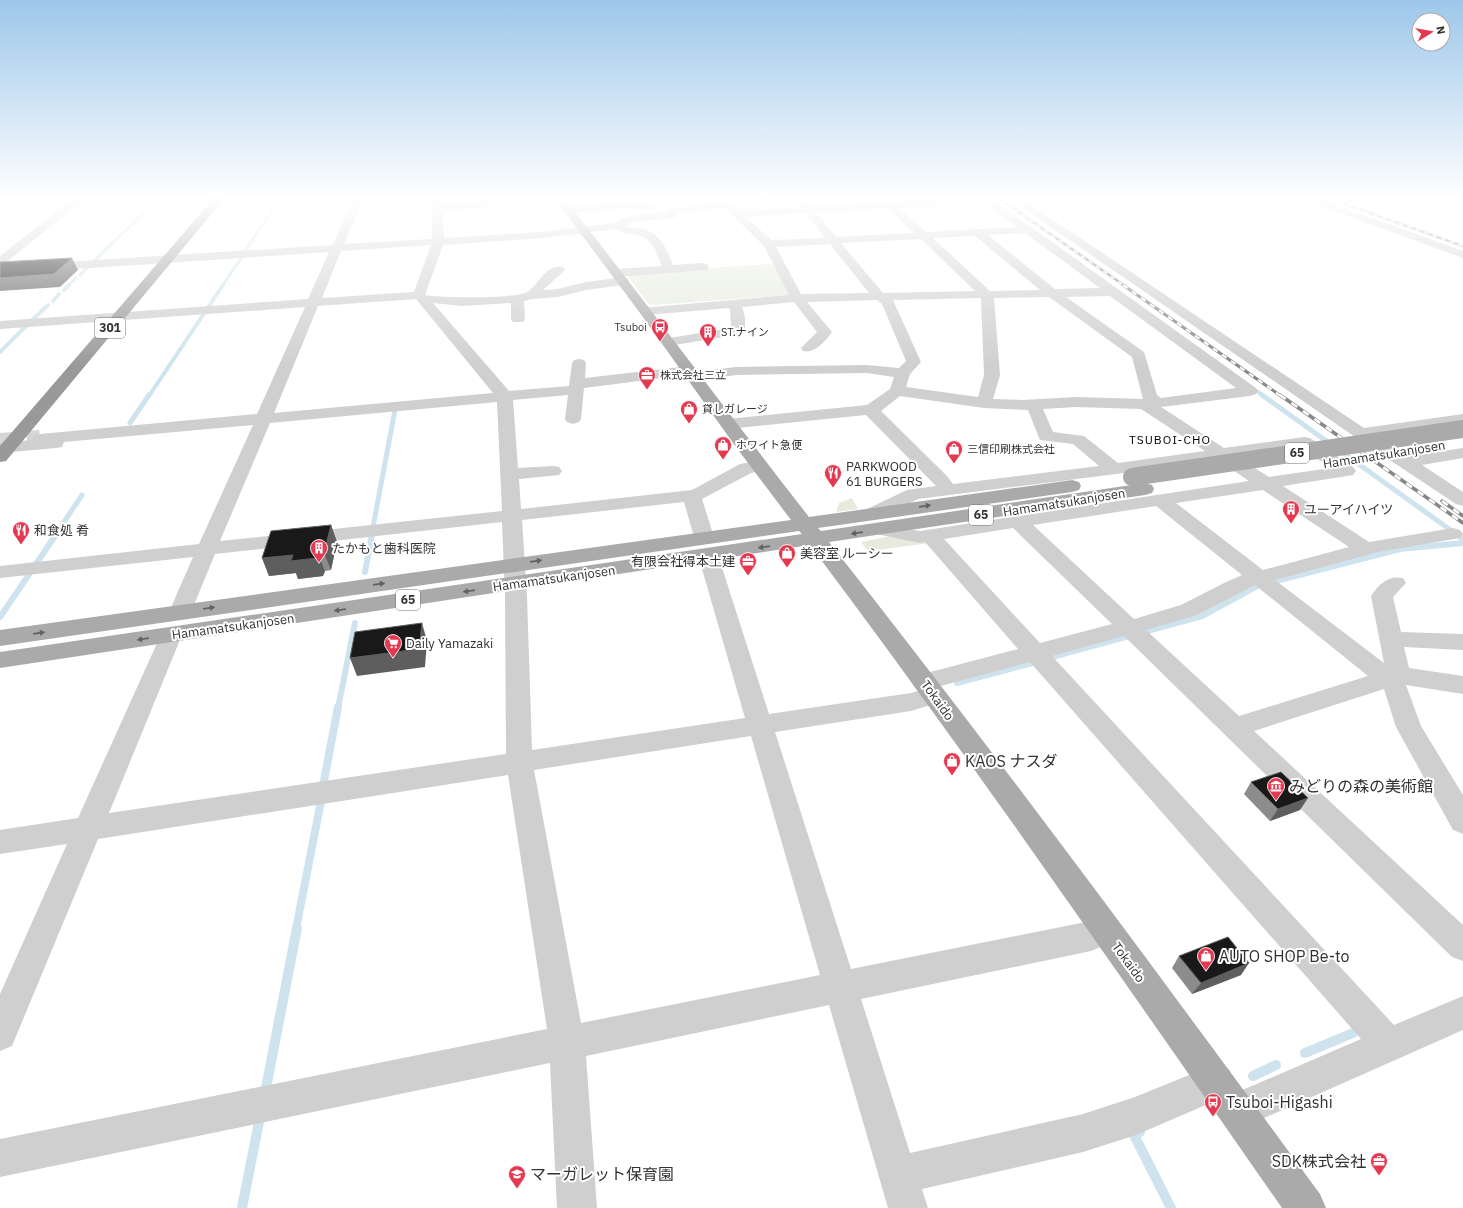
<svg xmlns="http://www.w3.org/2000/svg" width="1463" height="1208" viewBox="0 0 1463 1208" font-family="'IBM Plex Sans','Noto Sans JP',sans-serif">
<rect width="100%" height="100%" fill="#fff"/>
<g fill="#e6ebde">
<path d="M772 264 775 265 790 293 789 295 654 305 648 303 627 275 632 273Z"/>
<path d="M852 498 858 509 837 512V508L839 503Z"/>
<path d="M891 536 929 543 871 551 867 550 861 542Z"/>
</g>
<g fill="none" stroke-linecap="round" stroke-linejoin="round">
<g stroke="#cee3ed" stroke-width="3">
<path d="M243 254 280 199"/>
<path d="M92 263 158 199"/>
<path d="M80 275 88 267"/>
<path d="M68 286 76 278"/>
<path d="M222 286 242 257"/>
</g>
<g stroke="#cee3ed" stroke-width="4">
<path d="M64 290 69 285"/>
<path d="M53 301 59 294"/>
<path d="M207 309 223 285"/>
<path d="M31 321 48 305"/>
<path d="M0 352 28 324"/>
<path d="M1257 391 1263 396"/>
<path d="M149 396 205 312"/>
</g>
<g stroke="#cee3ed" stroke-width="5">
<path d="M1262 395 1332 445"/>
<path d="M130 423 149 395"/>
<path d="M1339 450 1456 534"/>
<path d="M373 527 395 410"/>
<path d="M56 534 82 495"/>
</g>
<g stroke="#cee3ed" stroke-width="6">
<path d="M1454 533 1463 539"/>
<path d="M36 564 57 533"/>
<path d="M365 572 372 534"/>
<path d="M1272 582 1400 549 1463 543"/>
<path d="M0 617 30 573"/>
<path d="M1140 633 1202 616 1259 585"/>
<path d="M1048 658 1129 636"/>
<path d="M957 683 1036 662"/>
<path d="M338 708 355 623"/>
</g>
<g stroke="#cee3ed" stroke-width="8">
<path d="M323 786 338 707"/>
<path d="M296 929 321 801"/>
</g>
<g stroke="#cee3ed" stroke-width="10">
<path d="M1305 1053 1353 1033"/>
<path d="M1253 1076 1276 1065"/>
<path d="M266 1088 297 928"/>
<path d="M1140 1132 1134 1135 1171 1208"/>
<path d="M242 1208 259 1122"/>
</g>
<path stroke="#d6d6d6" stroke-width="18" stroke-dasharray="18 9" stroke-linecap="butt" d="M0 442 40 439"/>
<g fill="#cfcfcf" fill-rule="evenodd">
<path d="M0 199H41L36 202 0 204Z"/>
<path d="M73 199H85L4 264 0 266V256Z"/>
<path d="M353 199H363L344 244 432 239 433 199H443V205C465 203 488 199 510 199L508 201 483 208 443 211 444 238 542 232 615 223 629 216 667 212 668 209 672 208 726 202 733 205 739 211 801 207 794 199H804L811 207 882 203 879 199H890L893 202 945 199H992L1256 388 1258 391 1256 394 1250 396 1161 407 1224 448 1304 437 1310 438 1353 467 1356 471 1353 475 1347 476 1283 486 1369 542 1453 528 1460 530 1463 534 1460 538 1378 552 1275 580 1384 663 1371 596C1379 584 1388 575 1403 578L1406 583 1393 597 1401 632 1463 634V650L1404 647 1409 668 1463 676V694L1406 685 1421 726 1463 795V834L1453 830 1396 727 1384 689 1254 731 1463 925V961L1452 957 1124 636 1052 656 1394 1025 1463 996V1030L1237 1130 1224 1124 1218 1111 1224 1098 1361 1039 1030 662 937 687 943 689 946 695 943 701 911 711 775 732 851 969 1091 921 1106 915 1117 920 1122 930 1117 940 1091 951 861 999 910 1153 1083 1114 1135 1097 1216 1064 1229 1069 1234 1082 1229 1095 1136 1135 1083 1152 922 1189 928 1208H888L829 1005 586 1056 597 1208H557L550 1063 0 1177V1139L547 1029 508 775 98 839 12 1046 0 1051V994L67 844 0 854V830L78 818 163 630 171 627 179 630 182 635 109 813 506 754 505 596 502 522 215 554 191 612 188 617 180 619 172 617 169 612 193 557 0 578V566L199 544 253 425 64 442 62 447 56 448 0 453V443L32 440 34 435 40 434 257 414 305 307 0 329V321L308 299 329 252 0 274V266L333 245ZM984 203 1017 227 926 232 899 208ZM725 208 764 246 789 295 641 308 639 311 641 314 646 315 729 308 730 310 731 328 663 339 661 342 663 345 668 346 743 334C747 328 745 313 742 307L794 302 817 332 801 348 803 351C814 354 826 341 832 332L807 302 877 300 882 304 906 361 899 368 867 365 736 367 695 372 696 370 694 367 689 366 585 378 586 363 584 360 579 359 574 360 572 363 569 386 509 391 433 303 462 306 511 303V319L513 322H523L525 319 524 301 532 299 558 297 586 290 623 285 627 284 629 281 627 278 623 277 586 282 558 289 543 290 565 270 563 267C546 263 539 285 527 292 515 299 440 298 425 295L443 245 542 238 616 229C623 234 630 233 637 235 652 237 657 254 662 266L617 269 613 270 611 273 613 276 617 277 707 270 709 267 707 264 703 263 673 265C667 250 661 234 644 229 638 228 631 229 625 226L632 222 673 218 677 217 678 213ZM888 208 914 233 836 237 816 213ZM805 213 825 238 772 240 745 217ZM1025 233 1100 288 1055 289 988 235ZM975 236 1040 290 990 291 933 238ZM921 239 975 291 883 293 841 243ZM830 244 869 293 801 294 776 247ZM431 245 414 292 322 298 341 251ZM1110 296 1236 388 1161 398 1157 395 1144 352 1066 297ZM1049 297 1132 357 1143 399 1076 397 1023 400 993 399 1000 375 994 298ZM981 298 984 375 978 397 906 387 910 374 921 362 893 300ZM416 299 493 393 274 413 318 306ZM867 373 894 377 890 389 867 405 728 419 722 420 720 424 722 428 728 429 866 415 936 486 907 490 867 509 864 513 867 517 874 519 881 517 918 499 1116 474 1218 460 1249 481 920 531 883 524 876 526 873 530 876 534 920 543 925 542 1018 649 915 676 912 682 915 688 921 690 911 693 769 714 718 555 715 551 708 549 701 551 698 555 745 718 532 750 527 596 522 520 684 502 694 537 697 541 704 543 711 541 714 537 702 499 751 473 765 470 768 466 765 462 759 461 740 464 692 490 521 509 519 479 559 475 562 471 559 467 553 466 518 468 513 400 568 395 565 419 567 422 573 424 579 422 581 419 584 388 687 375 685 377 688 380 693 382 736 375ZM900 396 984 408 1028 410 1040 440 1073 444 1099 466 953 484 947 476 881 411ZM497 402 502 511 220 541 270 423ZM1076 407 1141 409 1205 451 1118 463 1084 436 1053 432 1043 409ZM1301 448 1331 468 1269 477 1237 457ZM1263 490 1349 547 1263 570 1176 503ZM1156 506 1242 575 1224 583 1181 605 1134 619 1033 525ZM1013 528 1112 624 1040 643 944 539ZM1255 585 1368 676 1239 716 1146 630 1197 615ZM751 736 820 975 581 1023 534 770Z"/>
<path d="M1010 199H1022L1364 428 1463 414V424L1377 436 1408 456 1463 448V458L1422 465 1463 492V506L1456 504 1355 437Z"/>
<path d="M1304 199H1319L1463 251V258L1306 201Z"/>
<path d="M619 203H650L655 206 650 209H619L568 213 563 210 568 207Z"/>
</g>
<path fill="#aaa" fill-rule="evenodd" d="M555 199H565C648 305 727 412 809 517L1072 480 1079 482 1081 486 1079 490 1072 492 818 528 821 531 1145 483 1152 485 1154 489 1152 493 1145 495 829 542C998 756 1159 975 1320 1194L1326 1208H1282C1127 986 973 762 810 545L0 668V652L802 534 799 531 0 646V630L791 520 736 447 640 313Z"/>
<path fill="#999" fill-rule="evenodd" d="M213 199H224L6 461 0 462V446Z"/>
<g stroke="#878787" stroke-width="2.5">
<g id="rail-far2">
<path d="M1000 199 1125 286"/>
<path d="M1331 199 1463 246"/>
</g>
</g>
<g stroke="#878787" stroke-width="3">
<path id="rail-far1" d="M1123 285 1281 396"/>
</g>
<g stroke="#878787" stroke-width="3.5">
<g id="rail">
<path d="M1280 395 1463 523"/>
<path d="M1442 501 1463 516"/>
</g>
</g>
<use href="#rail-far2" stroke="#fff" stroke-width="1.5" stroke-dasharray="4.5" stroke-linecap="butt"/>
<use href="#rail-far1" stroke="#fff" stroke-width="2" stroke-dasharray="5.5" stroke-linecap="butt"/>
<use href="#rail" stroke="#fff" stroke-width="2.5" stroke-dasharray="7" stroke-linecap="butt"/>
<path stroke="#aaa" stroke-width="18" d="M1132 477 1463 429"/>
</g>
<g fill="#8c8c8c">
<path d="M331 525 337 542 331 570 325 571 323 576 298 579 296 573 269 576 262 558Z"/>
<path d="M1251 782 1300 810 1270 821 1244 794Z"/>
<path d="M1179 956 1241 975 1192 994 1172 968Z"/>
</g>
<g fill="#5e5e5e">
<path d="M72 258 78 270 60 287 0 291V278Z"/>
<path d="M331 525 337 542 331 570 324 553Z"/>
<path d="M318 554 325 571 323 576 298 579 296 573 269 576 262 558 293 555Z"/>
<path d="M422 623 427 641 425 667 357 676 350 658Z"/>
<path d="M1308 798 1300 810 1270 821 1278 809Z"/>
<path d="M1249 963 1241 975 1192 994 1201 983Z"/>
</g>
<g fill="#191919" stroke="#5e5e5e">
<path d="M72 258 54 274 0 278V262Z"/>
<path d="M331 525 324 553 318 554 317 558 291 561 293 555 262 558 271 531Z"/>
<path d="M422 623 419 649 350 658 355 632Z"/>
<path d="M1281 772 1308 798 1278 809 1251 782Z"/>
<path d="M1228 937 1249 963 1201 983 1179 956Z"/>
</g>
<defs><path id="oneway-solid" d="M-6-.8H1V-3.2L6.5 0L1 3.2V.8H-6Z"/></defs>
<g fill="#626262">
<use href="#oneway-solid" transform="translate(925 506) rotate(-8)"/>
<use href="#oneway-solid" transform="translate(857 533) rotate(172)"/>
<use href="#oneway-solid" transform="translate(764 547) rotate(172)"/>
<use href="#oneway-solid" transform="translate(536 561) rotate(-8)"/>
<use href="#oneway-solid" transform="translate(379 584) rotate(-8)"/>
<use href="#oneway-solid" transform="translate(469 591) rotate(172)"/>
<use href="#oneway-solid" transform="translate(209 608) rotate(-8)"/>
<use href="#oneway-solid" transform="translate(340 610) rotate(172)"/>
<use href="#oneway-solid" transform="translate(39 633) rotate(-8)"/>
<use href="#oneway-solid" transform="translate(143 639) rotate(172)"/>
</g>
<linearGradient id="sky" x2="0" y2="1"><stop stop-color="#9dc7ea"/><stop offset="0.54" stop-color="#fff"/><stop offset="1" stop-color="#fff" stop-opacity="0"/></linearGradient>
<rect width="1463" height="368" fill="url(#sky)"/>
<defs>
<g id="bus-pin" transform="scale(0.9)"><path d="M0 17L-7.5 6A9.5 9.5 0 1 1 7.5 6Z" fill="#e43951" stroke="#fff"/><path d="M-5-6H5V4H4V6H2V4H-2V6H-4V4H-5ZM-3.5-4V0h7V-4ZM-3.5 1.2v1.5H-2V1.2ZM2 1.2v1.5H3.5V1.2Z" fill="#fff"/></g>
<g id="building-pin" transform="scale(0.9)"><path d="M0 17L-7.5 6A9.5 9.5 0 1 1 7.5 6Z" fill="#e43951" stroke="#fff"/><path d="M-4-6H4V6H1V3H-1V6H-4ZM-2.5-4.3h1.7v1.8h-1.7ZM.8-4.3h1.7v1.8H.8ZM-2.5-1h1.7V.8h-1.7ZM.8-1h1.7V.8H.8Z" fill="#fff"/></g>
<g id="office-pin" transform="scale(0.9)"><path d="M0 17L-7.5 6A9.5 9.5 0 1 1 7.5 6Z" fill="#e43951" stroke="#fff"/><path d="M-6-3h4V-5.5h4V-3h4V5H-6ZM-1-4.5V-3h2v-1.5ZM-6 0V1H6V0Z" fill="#fff"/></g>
<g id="shop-pin" transform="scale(0.9)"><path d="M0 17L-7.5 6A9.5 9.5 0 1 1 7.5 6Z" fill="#e43951" stroke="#fff"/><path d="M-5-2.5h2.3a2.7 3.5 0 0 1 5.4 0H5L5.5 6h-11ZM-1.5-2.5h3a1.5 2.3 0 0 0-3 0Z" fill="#fff"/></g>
<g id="restaurant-pin" transform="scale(0.9)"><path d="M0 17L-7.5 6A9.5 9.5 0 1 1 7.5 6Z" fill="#e43951" stroke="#fff"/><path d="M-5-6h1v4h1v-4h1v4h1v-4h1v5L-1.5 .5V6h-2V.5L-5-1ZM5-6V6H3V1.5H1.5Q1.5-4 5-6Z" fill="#fff"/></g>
<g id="supermarket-pin" transform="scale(0.9)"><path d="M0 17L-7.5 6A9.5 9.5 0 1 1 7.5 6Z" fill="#e43951" stroke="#fff"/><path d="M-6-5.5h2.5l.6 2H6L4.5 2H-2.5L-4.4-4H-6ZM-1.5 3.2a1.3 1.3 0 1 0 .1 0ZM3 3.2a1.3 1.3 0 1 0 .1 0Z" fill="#fff"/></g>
<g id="museum-pin" transform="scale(0.9)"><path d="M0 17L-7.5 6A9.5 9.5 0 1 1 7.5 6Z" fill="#e43951" stroke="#fff"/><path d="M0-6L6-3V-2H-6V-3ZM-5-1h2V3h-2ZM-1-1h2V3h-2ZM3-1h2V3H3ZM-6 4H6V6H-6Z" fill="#fff"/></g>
<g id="school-pin" transform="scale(0.9)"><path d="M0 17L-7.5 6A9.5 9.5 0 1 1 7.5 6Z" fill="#e43951" stroke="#fff"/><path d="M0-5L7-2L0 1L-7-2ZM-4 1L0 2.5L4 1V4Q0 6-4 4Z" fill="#fff"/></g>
</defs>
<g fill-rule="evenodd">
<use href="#bus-pin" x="660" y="327"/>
<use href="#building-pin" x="708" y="332"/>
<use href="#office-pin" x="647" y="375"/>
<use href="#shop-pin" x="689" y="409"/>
<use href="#shop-pin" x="723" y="445"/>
<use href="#shop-pin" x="954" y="449"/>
<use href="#restaurant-pin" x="833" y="473"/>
<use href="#building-pin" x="1291" y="509"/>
<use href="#restaurant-pin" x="21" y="530"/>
<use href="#building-pin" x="319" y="548"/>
<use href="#shop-pin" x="787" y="553"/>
<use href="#office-pin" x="748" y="561"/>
<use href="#supermarket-pin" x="393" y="643"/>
<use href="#shop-pin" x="952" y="761"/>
<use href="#museum-pin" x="1276" y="786"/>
<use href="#shop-pin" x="1206" y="956"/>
<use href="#bus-pin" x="1213" y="1102"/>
<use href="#office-pin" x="1379" y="1161"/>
<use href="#school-pin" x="517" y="1174"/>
</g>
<g text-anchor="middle" stroke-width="4" stroke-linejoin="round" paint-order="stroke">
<g font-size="11" fill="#323232" stroke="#fff" text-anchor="start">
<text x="647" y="331" text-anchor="end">Tsuboi</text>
<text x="721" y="336">ST.ナイン</text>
<text x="660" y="379">株式会社三立</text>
<text x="702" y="413">貸しガレージ</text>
<text x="736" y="449">ホワイト急便</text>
<text x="967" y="453">三信印刷株式会社</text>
</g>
<g fill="#fff" stroke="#707070" stroke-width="1">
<rect x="95" y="318" width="30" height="20" rx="3"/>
<rect x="1285" y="443" width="24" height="20" rx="3"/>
<rect x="969" y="505" width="24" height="20" rx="3"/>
<rect x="396" y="590" width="24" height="20" rx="3"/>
</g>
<g font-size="12" font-weight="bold" fill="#323232">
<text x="110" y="332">301</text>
<text x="1297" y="457">65</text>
<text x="981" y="519">65</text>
<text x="408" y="604">65</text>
</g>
<g font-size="12" letter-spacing="1" fill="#000" stroke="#fff">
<text x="1170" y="444">TSUBOI-CHO</text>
</g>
<g font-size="13" fill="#323232" stroke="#fff">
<text transform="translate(1384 454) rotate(-9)" y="5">Hamamatsukanjosen</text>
<text transform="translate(1064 502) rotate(-9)" y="5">Hamamatsukanjosen</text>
<text transform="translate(554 578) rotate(-8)" y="5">Hamamatsukanjosen</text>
<text transform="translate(233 626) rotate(-8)" y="5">Hamamatsukanjosen</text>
<text transform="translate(938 700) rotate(54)" y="5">Tokaido</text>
<text transform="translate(1129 962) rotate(54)" y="5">Tokaido</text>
</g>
<g font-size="13" fill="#323232" stroke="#fff" text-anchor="start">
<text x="846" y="471">PARKWOOD<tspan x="846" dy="15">61 BURGERS</tspan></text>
<text x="1304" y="514">ユーアイハイツ</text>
<text x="34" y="535">和食処 肴</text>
<text x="332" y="553">たかもと歯科医院</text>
<text x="800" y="558">美容室 ルーシー</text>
<text x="735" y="566" text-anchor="end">有限会社得本土建</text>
<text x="406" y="648">Daily Yamazaki</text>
</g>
<g font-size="16" fill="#323232" stroke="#fff" text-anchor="start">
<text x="965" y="767">KAOS ナスダ</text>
<text x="1289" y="792">みどりの森の美術館</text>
<text x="1219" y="962">AUTO SHOP Be-to</text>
<text x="1226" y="1108">Tsuboi-Higashi</text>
<text x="1366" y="1167" text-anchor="end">SDK株式会社</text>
<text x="530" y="1180">マーガレット保育園</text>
</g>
</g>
<g transform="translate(1431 32) rotate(79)"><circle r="19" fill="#ffffff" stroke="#adadad"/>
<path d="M0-3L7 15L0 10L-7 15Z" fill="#e43951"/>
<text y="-6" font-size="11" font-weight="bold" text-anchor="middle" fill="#323232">N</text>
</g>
</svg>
